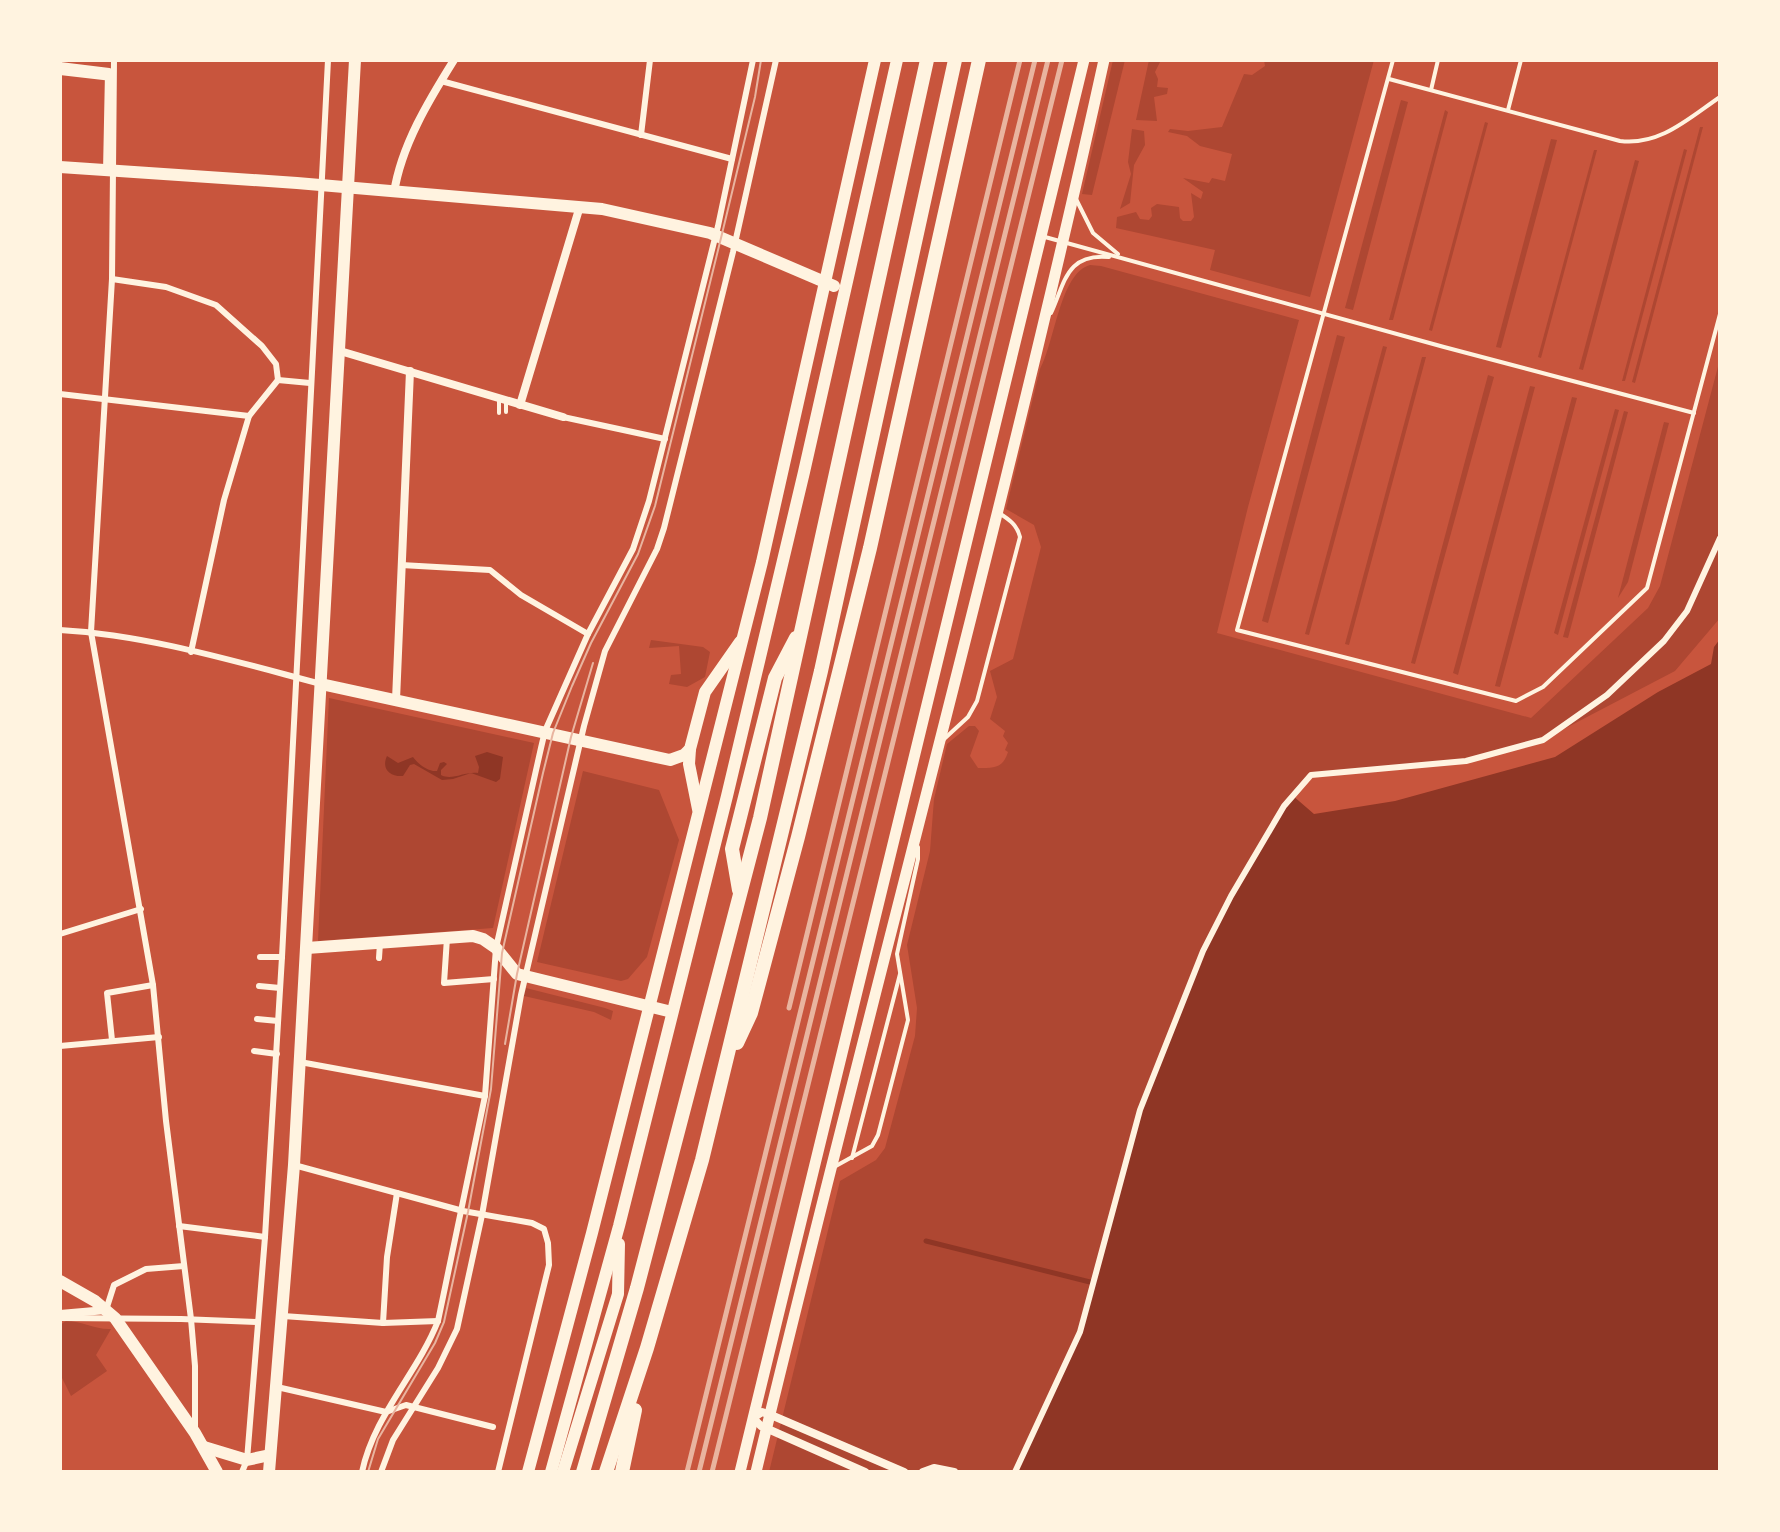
<svg xmlns="http://www.w3.org/2000/svg" width="1780" height="1532" viewBox="0 0 1780 1532" font-family="'DejaVu Sans',sans-serif">
<rect width="100%" height="100%" fill="#c8553d"/>
<g fill="#ae4732">
<path d="M1113 60H1125L1092 195 1082 194Z"/>
<path d="M1149 60H1161L1155 72 1158 79 1157 87 1168 88 1167 94 1154 97 1157 121 1136 120Z"/>
<path d="M1264 60H1374L1310 297 1210 270 1215 250 1116 228 1117 217 1136 212 1140 219 1149 220 1152 216 1151 208 1157 204 1179 207 1180 218 1183 221H1191L1194 217 1191 193 1201 199 1203 192 1183 178 1209 183 1212 178 1225 181 1232 154 1200 146 1187 136 1168 132 1170 129 1188 131 1222 127 1244 74 1252 75 1265 66Z"/>
<path d="M1401 100 1408 102 1353 310 1345 308Z"/>
<path d="M1445 110 1448 112 1393 320H1389Z"/>
<path d="M1485 122 1488 123 1432 331 1429 330Z"/>
<path d="M1700 127H1703L1635 383 1632 382Z"/>
<path d="M1132 129 1144 131 1145 145 1134 165 1130 203 1120 209 1131 174 1128 162Z"/>
<path d="M1551 139 1557 140 1501 348 1496 347Z"/>
<path d="M1684 149 1687 150 1625 381H1622Z"/>
<path d="M1594 150H1597L1541 358 1538 357Z"/>
<path d="M1635 160 1639 161 1583 370 1579 369Z"/>
<path d="M1090 265 1101 266 1299 320 1248 507 1217 633 1531 718 1648 608 1660 586 1720 359V618L1675 671 1543 740 1466 761 1311 775 1299 786 1080 1332 1015 1472H769L840 1181 876 1160 885 1148 915 1036 917 1008 907 945 930 851 934 799 947 744 969 726H975L979 731 970 756 978 768C995 768 1003 768 1008 752L1005 750 1008 743 1003 736 1005 731 990 719 997 697 990 671 1013 659 1041 547 1034 525 1006 509 1040 369C1055 342 1060 273 1090 265Z"/>
<path d="M1337 335 1345 337 1268 623 1262 621Z"/>
<path d="M1383 346 1387 347 1309 635 1305 634Z"/>
<path d="M1422 357H1426L1349 645 1345 644Z"/>
<path d="M1488 375 1494 377 1415 664 1411 663Z"/>
<path d="M1530 386 1535 387 1458 675 1453 673Z"/>
<path d="M1572 397 1577 398 1500 687 1495 686Z"/>
<path d="M1615 409 1619 410 1558 635 1554 633Z"/>
<path d="M1624 411 1628 412 1568 638 1563 637Z"/>
<path d="M1664 422 1669 423 1628 582 1618 598Z"/>
<path d="M651 640 703 647 710 652 705 677 687 687 669 684 671 675 681 674 679 646 649 648Z"/>
<path d="M329 698 534 743 493 928 318 941Z"/>
<path d="M583 771 659 790 679 840 647 957 628 979 621 981 537 962Z"/>
<path d="M526 988 605 1008 613 1011 611 1020 594 1012 524 996Z"/>
<path d="M66 1321C82 1321 96 1330 111 1329L96 1355 107 1371 71 1396 60 1374V1325Z"/>
</g>
<g fill="#8f3625">
<path d="M1720 639V1472H1015L1080 1332 1140 1110 1203 951 1292 795 1314 814 1395 801 1555 757 1658 692 1711 664 1714 647Z"/>
<path d="M487 752 503 757 500 779 496 782 471 773 453 779 442 780 414 764 410 765 403 776C390 777 381 769 387 756L398 763 413 757C418 764 428 772 437 771L440 763 444 762 447 764 441 770V775C452 781 465 771 478 773L479 767 475 756Z"/>
</g>
<g fill="none" stroke-linecap="round" stroke-linejoin="round">
<path stroke="#8f3625" stroke-width="5" d="M926 1241 1094 1283"/>
<g stroke="#fff3e0" stroke-width="4">
<path d="M1393 60 1237 630 1516 701 1543 687 1647 588 1720 314"/>
<path d="M1389 79 1620 141C1660 146 1689 118 1720 97"/>
<path d="M1431 90 1438 60"/>
<path d="M1508 110 1521 60"/>
<path d="M1076 199 1093 233 1118 254"/>
<path d="M1045 237 1444 347 1694 413"/>
<path d="M1051 313C1065 283 1066 253 1109 257"/>
<path d="M506 412V401"/>
<path d="M499 413V399"/>
<path d="M943 740 968 717 977 701 1020 537C1017 525 1010 520 999 513"/>
<path d="M852 1158 900 974"/>
<path d="M834 1167 872 1146 878 1135 908 1020 897 954 918 859V847"/>
</g>
<g stroke="#fff3e0" stroke-width="6">
<path d="M114 60 112 279 91 632 153 985 166 1121 191 1319 195 1366V1428"/>
<path d="M60 72 112 78"/>
<path d="M441 81 732 159"/>
<path d="M641 135 650 60"/>
<path d="M112 279 166 287 216 305 262 346 276 364 278 380"/>
<path d="M60 394 249 416"/>
<path d="M563 417 665 439"/>
<path d="M401 565 490 570 521 595 588 634"/>
<path d="M60 630C148 635 237 662 321 684"/>
<path d="M191 652 224 500 249 416 278 380 310 383"/>
<path d="M60 934 141 909"/>
<path d="M447 938 444 983 494 979"/>
<path d="M260 957H282"/>
<path d="M379 958 380 943"/>
<path d="M259 986 280 988"/>
<path d="M257 1019 278 1021"/>
<path d="M112 1040 107 993 153 985"/>
<path d="M60 1046 159 1037"/>
<path d="M254 1051 277 1054"/>
<path d="M300 1062 485 1096"/>
<path d="M294 1165 463 1211 532 1223 544 1229 548 1243 549 1265 498 1472"/>
<path d="M179 1226 265 1237"/>
<path d="M106 1310 114 1285 146 1269 184 1266"/>
<path d="M283 1316 383 1323 438 1321"/>
<path d="M60 1318 181 1319 258 1322"/>
<path d="M383 1323 387 1257 397 1193"/>
<path d="M277 1387 386 1412 406 1405 493 1427"/>
<path d="M242 1472 247 1460 265 1237 282 957 328 60"/>
<path d="M362 1472C374 1415 417 1374 438 1321L485 1096 496 948 541 748 545 731 588 634 633 549 649 501 718 226 753 60"/>
<path d="M381 1472 393 1440 438 1368 457 1329 482 1215 521 995 584 726 605 651 657 549 664 528 733 252 776 60"/>
<path d="M1015 1472 1080 1332 1140 1110 1203 951 1231 896 1284 806 1311 775 1466 761 1543 740 1607 695 1664 641 1687 611 1720 538"/>
</g>
<g stroke="#fff3e0" stroke-width="8">
<path d="M60 66 109 72 107 171"/>
<path d="M394 193C401 146 429 100 454 60"/>
<path d="M340 351 563 417"/>
<path d="M520 405 580 206"/>
<path d="M396 700 410 371"/>
<path d="M60 1314 106 1310"/>
<path d="M865 1472 761 1426 753 1418 762 1412 771 1415 904 1472"/>
<path d="M923 1472 934 1468 954 1472"/>
</g>
<g stroke="#fff3e0" stroke-width="11">
<path d="M740 1472 1084 60"/>
<path d="M756 1472C869 1001 1000 533 1104 60"/>
</g>
<g stroke="#fff3e0" stroke-width="12">
<path d="M60 167 297 183 602 209 710 233 834 286"/>
<path d="M321 684 670 760 684 755 690 749 705 692 740 642"/>
<path d="M690 749 689 764 698 809"/>
<path d="M307 948 473 936 483 939 496 948 517 974 672 1012"/>
<path d="M60 1281 95 1301 115 1318 195 1433 217 1472"/>
<path d="M204 1447 247 1460 270 1455"/>
<path d="M269 1472 294 1165 355 60"/>
<path d="M528 1472 592 1233 762 562 875 60"/>
<path d="M551 1472 619 1226 727 796 804 472 897 60"/>
<path d="M563 1472 618 1294 619 1244"/>
</g>
<g stroke="#fff3e0" stroke-width="14">
<path d="M739 890 732 849 775 678 796 638"/>
<path d="M737 1043 751 1013 798 837 870 548 979 60"/>
<path d="M583 1472 637 1288 760 818 927 60"/>
<path d="M606 1472 647 1348 702 1160 821 671 955 60"/>
<path d="M622 1472 635 1410"/>
</g>
<g stroke="#e9b49f" stroke-width="2">
<path d="M505 1044 517 974 571 737 593 663"/>
<path d="M368 1472 378 1439 435 1343 444 1322 468 1212 491 1089 502 953 543 773 553 733 572 686 591 643 638 554 655 506 721 238 755 97 761 60"/>
</g>
<g stroke="#e9b49f" stroke-width="5">
<path d="M789 1008 1020 60"/>
<path d="M687 1472 1035 60"/>
<path d="M699 1472 1048 60"/>
<path d="M712 1472 1062 60"/>
</g>
</g>
<rect width="1780" height="1532" fill="none" stroke="#fff3e0" stroke-width="124"/>
</svg>
